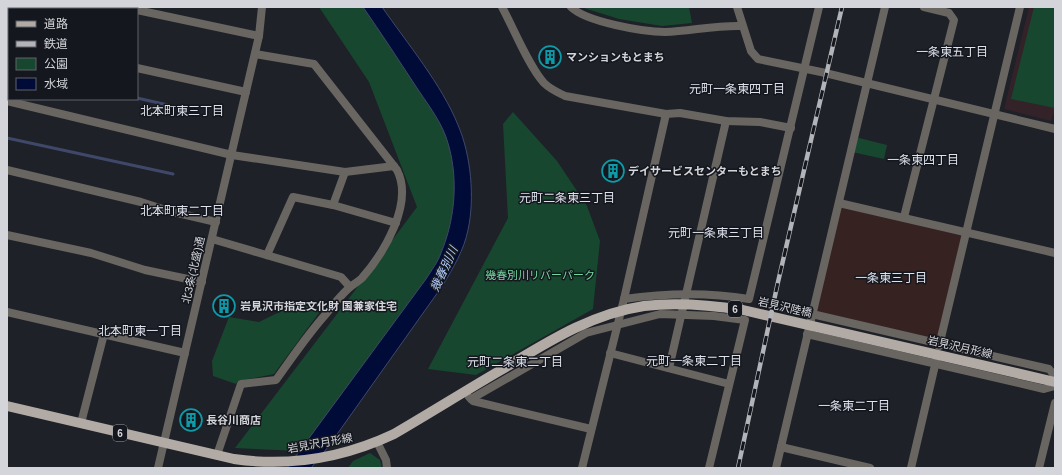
<svg xmlns="http://www.w3.org/2000/svg" width="1062" height="475" viewBox="0 0 1062 475" font-family="Arial,'Noto Sans JP',sans-serif">
<rect width="100%" height="100%" fill="#1e2128"/>
<path fill="#362221" d="M841 206 962 234 937 340 816 311Z"/>
<path fill="#342229" d="M1029 7H1055V110L1051 121 1004 109Z"/>
<g fill="#18472f">
<path d="M319 7H363C381 33 398 59 415 85 426 102 439 118 446 137 459 174 456 217 441 253 438 262 431 271 426 279L300 451 235 448 353 293 417 207 369 82Z"/>
<path d="M581 7H689L692 23 662 26 619 19Z"/>
<path d="M1034 7H1055V108L1011 99Z"/>
<path d="M513 112 557 161 587 206 600 241 593 309 476 375 428 369 508 218 503 124Z"/>
<path d="M855 137 887 145 884 159 852 152Z"/>
<path d="M298 303 321 310 274 374 238 381 236 384 213 376 212 361 229 317 259 322Z"/>
<path d="M370 453 380 460 382 468H348L353 461Z"/>
</g>
<path fill="#000b38" stroke="#3f4869" d="M363 7H382C407 43 442 85 458 125 471 155 475 198 468 230 464 250 453 268 443 285L328 447 311 468H287L426 279C431 271 438 262 441 253 456 217 459 174 446 137 439 118 426 102 415 85 398 59 381 33 363 7Z"/>
<g fill="none" stroke-linecap="round" stroke-linejoin="round">
<g stroke="#3f4869" stroke-width="3">
<path d="M7 69H9"/>
<path d="M137 98 168 105"/>
<path d="M7 138 173 174"/>
</g>
<g stroke="#696662" stroke-width="8">
<path d="M123 7 132 9"/>
<path d="M502 7C513 27 529 67 544 83 550 89 557 92 565 96L666 114 680 113 726 121 760 122 791 128"/>
<path d="M571 7C586 22 644 32 665 32 691 31 716 25 742 26"/>
<path d="M737 7 751 51 758 59 821 72 1055 129"/>
<path d="M137 10 259 36"/>
<path d="M7 38H9"/>
<path d="M137 68 246 92"/>
<path d="M7 101 232 155 345 172 394 166"/>
<path d="M7 170 141 202 169 211 216 222"/>
<path d="M333 205 345 172"/>
<path d="M904 217 954 20 949 13 924 7"/>
<path d="M7 235 91 253 145 270 202 282"/>
<path d="M212 239 341 277 350 287"/>
<path d="M267 255 293 197 333 205 396 223"/>
<path d="M624 299C667 293 706 292 749 299L819 7"/>
<path d="M7 312 185 353"/>
<path d="M812 314 1049 369 1055 376"/>
<path d="M807 334 1044 389 1055 386"/>
<path d="M610 353 729 384"/>
<path d="M669 368 726 121"/>
<path d="M469 397 473 401 591 429"/>
<path d="M471 399 586 333 660 314 714 316 745 320 709 468"/>
<path d="M81 423 104 334"/>
<path d="M377 442 386 460 387 468"/>
<path d="M781 447 870 468"/>
<path d="M217 455 241 384 276 380C292 358 307 335 326 314 333 305 341 295 350 287 354 284 359 281 362 278 384 253 414 203 397 170L314 64 255 54"/>
<path d="M582 468 624 299 666 114"/>
</g>
<g stroke="#696662" stroke-width="8">
<path d="M839 203 1055 253"/>
<path d="M939 346 1020 7"/>
<path d="M158 468 251 70 259 36 262 7"/>
<path d="M776 468 885 7"/>
<path d="M911 468 936 361"/>
<path d="M1039 468 1055 403"/>
</g>
<path stroke="#b2aba5" stroke-width="10" d="M7 406 234 459C290 467 343 458 394 434 430 413 465 391 501 370 546 343 590 314 644 306 678 302 710 305 743 310L1055 382"/>
<g stroke="#b2b4b9" stroke-width="4.5">
<path id="rail" d="M738 468 778 282 842 7"/>
</g>
<use href="#rail" stroke="#15171e" stroke-width="3" stroke-dasharray="9" stroke-linecap="butt"/>
</g>
<defs>
<g id="building-ring" transform="scale(1.15)"><circle r="9.5" fill="#15171e" stroke="#0f9aa8" stroke-width="1.5"/><path d="M-4-6H4V6H1V3H-1V6H-4ZM-2.5-4.3h1.7v1.8h-1.7ZM.8-4.3h1.7v1.8H.8ZM-2.5-1h1.7V.8h-1.7ZM.8-1h1.7V.8H.8Z" fill="#0f9aa8"/></g>
</defs>
<g fill-rule="evenodd">
<use href="#building-ring" x="550" y="57"/>
<use href="#building-ring" x="613" y="171"/>
<use href="#building-ring" x="224" y="306"/>
<use href="#building-ring" x="191" y="420"/>
</g>
<g text-anchor="middle" stroke-width="3" stroke-linejoin="round" paint-order="stroke">
<g fill="#15171e" stroke="#9a9ca2" stroke-width="1">
<rect x="728" y="301" width="14" height="16" rx="3"/>
<rect x="113" y="425" width="14" height="16" rx="3"/>
</g>
<g font-size="10" font-weight="bold" fill="#d3d5da">
<text x="735" y="313">6</text>
<text x="120" y="437">6</text>
</g>
<g font-size="11" font-weight="bold" fill="#d3d5da" stroke="#15171e" text-anchor="start">
<text x="566" y="61">マンションもとまち</text>
<text x="628" y="175">デイサービスセンターもとまち</text>
<text x="240" y="310">岩見沢市指定文化財 国兼家住宅</text>
<text x="206" y="424">長谷川商店</text>
</g>
<g font-size="11" fill="#d3d5da" stroke="#15171e">
<text transform="translate(193 270) rotate(-77)" y="4">北3条(北盛)通</text>
<text transform="translate(785 307) rotate(13)" y="4">岩見沢陸橋</text>
<text transform="translate(960 347) rotate(13)" y="4">岩見沢月形線</text>
<text transform="translate(320 443) rotate(-10)" y="4">岩見沢月形線</text>
</g>
<g font-size="11" fill="#75d6a0" stroke="#15171e">
<text x="540" y="279">幾春別川リバーパーク</text>
</g>
<g font-size="12" fill="#dee2ec" stroke="#15171e">
<text x="952" y="56">一条東五丁目</text>
<text x="737" y="93">元町一条東四丁目</text>
<text x="182" y="115">北本町東三丁目</text>
<text x="923" y="164">一条東四丁目</text>
<text x="567" y="202">元町二条東三丁目</text>
<text x="182" y="215">北本町東二丁目</text>
<text x="716" y="237">元町一条東三丁目</text>
<text x="891" y="282">一条東三丁目</text>
<text x="140" y="335">北本町東一丁目</text>
<text x="694" y="365">元町一条東二丁目</text>
<text x="515" y="366">元町二条東二丁目</text>
<text x="854" y="410">一条東二丁目</text>
</g>
<g font-size="12" font-style="italic" fill="#b2ccfb" stroke="#15171e">
<text transform="translate(444 269) rotate(-65)" y="4">幾春別川</text>
</g>
</g>
<rect width="1062" height="475" fill="none" stroke="#d3d5da" stroke-width="16"/>
<rect x="8" y="8" width="130" height="92" fill="#15171e" stroke="#616369"/>
<rect x="16" y="21" width="20" height="6" fill="#b2aba5" stroke="#616369"/>
<text x="44" y="28" font-size="12" fill="#d3d5da">道路</text>
<rect x="16" y="41" width="20" height="6" fill="#b2b4b9" stroke="#616369"/>
<text x="44" y="48" font-size="12" fill="#d3d5da">鉄道</text>
<rect x="16" y="58" width="20" height="12" fill="#18472f" stroke="#616369"/>
<text x="44" y="68" font-size="12" fill="#d3d5da">公園</text>
<rect x="16" y="78" width="20" height="12" fill="#000b38" stroke="#616369"/>
<text x="44" y="88" font-size="12" fill="#d3d5da">水域</text>
</svg>
